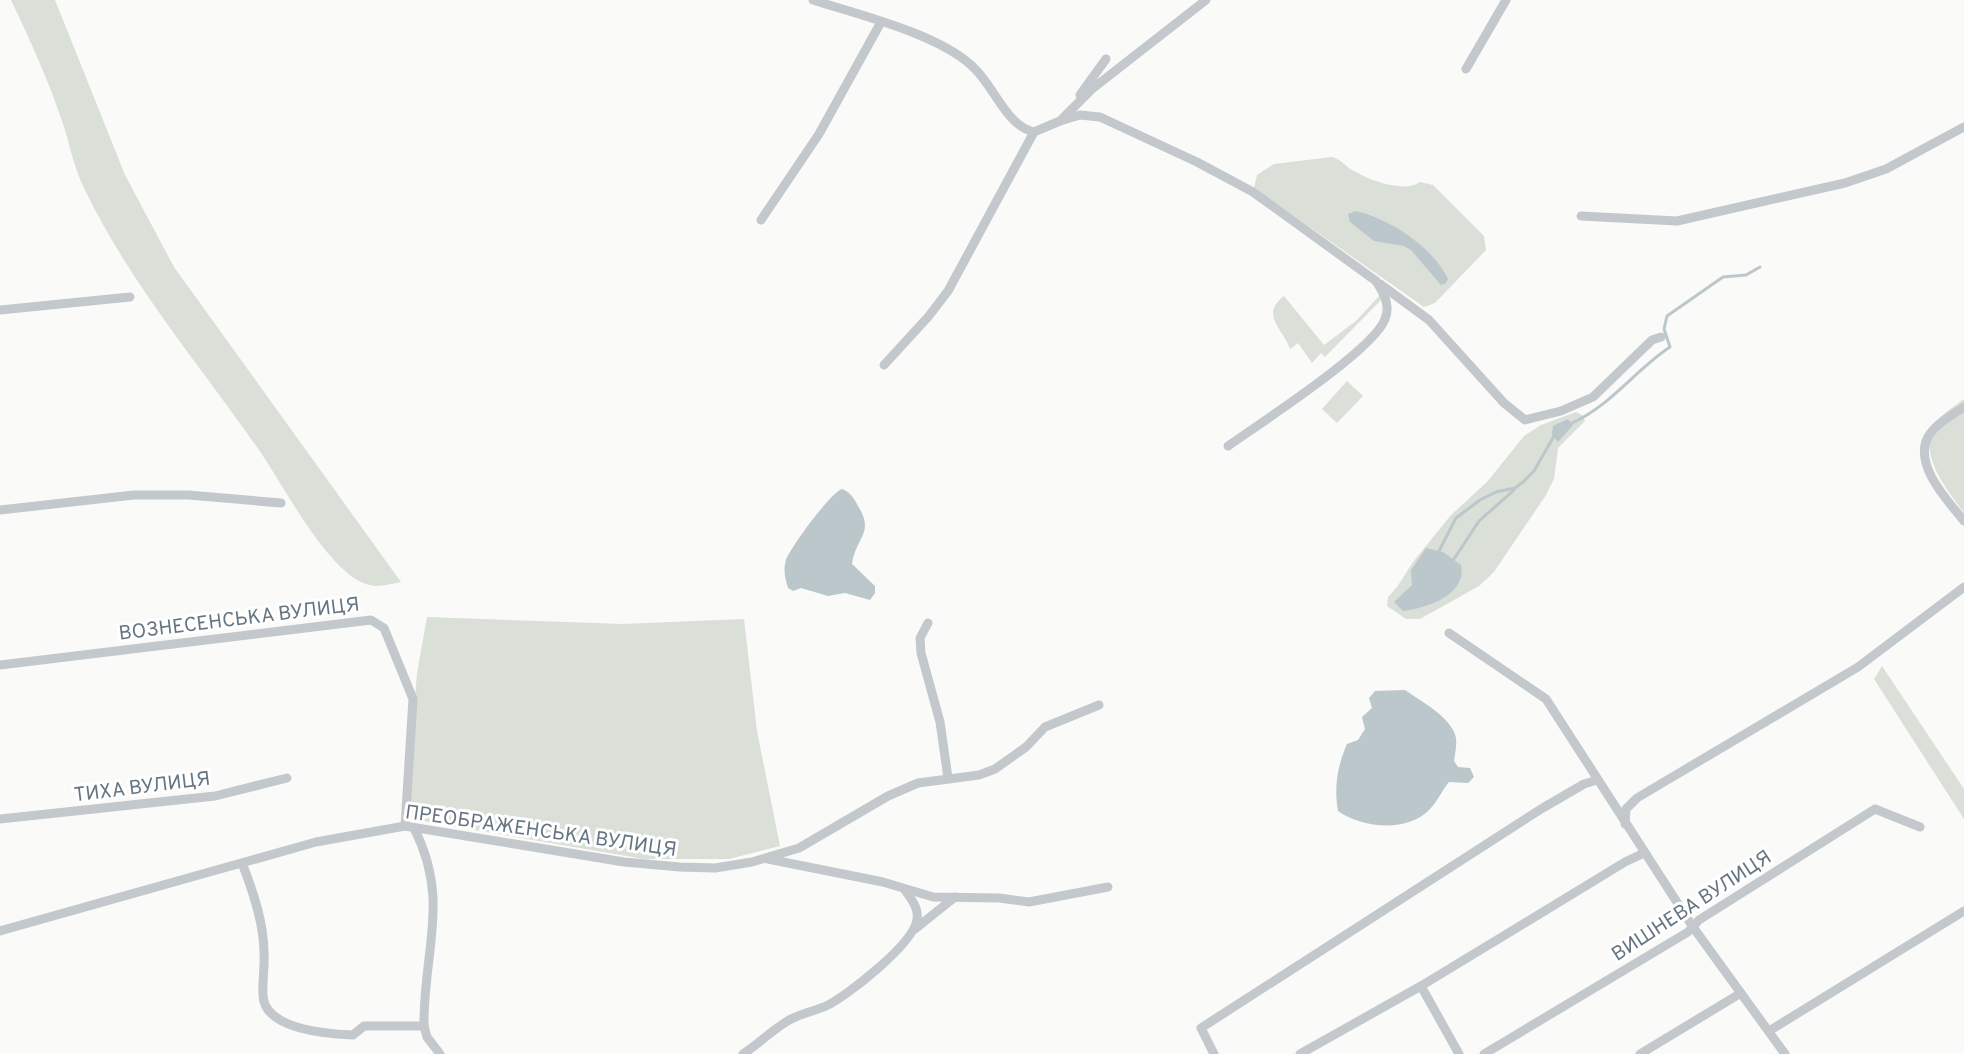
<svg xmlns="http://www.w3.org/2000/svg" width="1964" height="1054" viewBox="0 0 1964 1054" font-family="Overpass,sans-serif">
<rect width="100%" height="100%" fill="#fafaf8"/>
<g fill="#dadfd7">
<path d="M11 0H55L125 175 174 267 401 582C387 585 375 589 361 582 323 563 284 486 259 450 199 364 131 285 85 190 75 170 71 151 65 130 51 86 31 42 11 0Z"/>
<path d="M1332 157C1343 160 1346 168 1356 172 1371 181 1405 193 1420 182L1433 185 1484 236 1486 250 1435 303 1424 307 1254 188 1257 175 1274 164Z"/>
<path d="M1380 295 1381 300 1325 357 1321 353 1312 363 1298 343 1290 349C1284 330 1259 315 1284 296L1324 345 1356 321Z"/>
<path d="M1347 381 1363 396 1337 423 1322 409Z"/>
<path d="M1964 399V513C1946 488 1914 451 1938 420 1945 412 1956 405 1964 399Z"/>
<path d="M1576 412 1582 415 1585 421 1558 448 1554 479 1546 495 1494 572 1479 586 1420 619H1406L1387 606 1388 597 1397 587 1413 562 1451 515 1487 482 1524 436 1541 425Z"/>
<path d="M427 617 623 624 744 619 757 731 780 846 729 859H644L405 818 417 673Z"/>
<path d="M1882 666 1964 789V819L1874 679Z"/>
</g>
<g fill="#bbc7cb">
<path d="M1356 211C1390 219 1433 247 1448 279L1446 283 1441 285 1411 250 1404 246 1374 241 1350 222 1348 214Z"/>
<path d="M1568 419 1573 425 1558 442 1552 435 1553 426Z"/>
<path d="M842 489C850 492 854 498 858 506 875 533 856 537 852 564L875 586V593L870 600 845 593 828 596 801 588 793 591 788 588C785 578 783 570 786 560 790 548 831 492 842 489Z"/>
<path d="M1426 548 1443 552 1461 565C1467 595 1427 608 1403 611L1394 602 1412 585 1411 570Z"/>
<path d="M1405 690C1420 701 1452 717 1456 738 1457 745 1455 754 1454 761L1458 767 1470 768 1474 777 1468 783 1449 782C1442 790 1438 801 1430 809 1408 833 1362 828 1338 811 1334 787 1337 767 1347 744L1358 740 1365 729 1362 717 1372 708 1369 698 1375 691Z"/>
</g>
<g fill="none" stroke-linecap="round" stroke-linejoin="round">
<g stroke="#bbc7cb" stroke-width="3">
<path d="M1572 423C1613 404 1635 370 1670 347L1664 329 1667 316 1723 277 1746 275 1760 267"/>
<path d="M1439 551 1456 518 1480 500 1496 492 1515 488 1523 482 1534 471 1554 436"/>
<path d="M1454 559 1479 521 1514 490"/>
</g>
<g stroke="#c3c8cc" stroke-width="9">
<path d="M813 0C859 15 944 35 976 70 995 89 1007 126 1034 132"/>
<path d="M1466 69 1506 0"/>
<path d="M1080 95 1106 59"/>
<path d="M1060 121 1080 115 1100 117 1197 162 1253 192 1376 281C1383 292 1391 305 1385 319 1374 350 1259 424 1228 446"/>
<path d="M1581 216 1677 221 1845 183 1886 169 1964 127"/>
<path d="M761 220 819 134 881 22"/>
<path d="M1380 284 1429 320 1504 403 1525 420 1561 411 1593 397 1652 340 1661 337"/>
<path d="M0 310 130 297"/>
<path d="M884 365 928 317 948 291 1034 132 1060 121 1092 89 1206 0"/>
<path d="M1964 407C1952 415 1935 424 1928 437 1913 465 1948 501 1964 521"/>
<path d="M0 510 134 495H188L281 503"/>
<path d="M928 623 920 638 921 653 940 722 948 778"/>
<path d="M1449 633 1546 699 1693 927 1785 1054"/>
<path d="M0 665 371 620 384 628 413 699 405 826"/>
<path d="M0 819 215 796 287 778"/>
<path d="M1625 824 1626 809 1637 798 1858 667 1964 587"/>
<path d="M414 828C451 901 423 951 424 1026L427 1037 440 1054"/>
<path d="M768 859 883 882 933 897 999 898 1029 902 1108 887"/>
<path d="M242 863C253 891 264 923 264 953 265 967 262 981 263 995 264 1030 329 1034 353 1035L364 1026H424"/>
<path d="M915 929 955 897"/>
<path d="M0 931 316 842 405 826 624 862 680 867 715 868 752 862 799 848 888 796 918 783 979 775 995 769 1026 747 1045 727 1099 705"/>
<path d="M1421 986 1459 1054"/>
<path d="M1769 1031 1964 911"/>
<path d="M743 1054C760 1043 774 1028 791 1019 802 1013 815 1011 826 1006 847 996 915 943 917 919 919 908 911 899 905 890"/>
<path d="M1214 1054 1201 1028 1541 809 1584 784 1597 780"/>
<path d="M1300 1054 1421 986 1625 862 1644 853"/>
<path d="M1484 1054 1688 932 1699 920 1875 809 1920 827"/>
<path d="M1640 1054 1741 993"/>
</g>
</g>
<g text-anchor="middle" stroke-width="6" stroke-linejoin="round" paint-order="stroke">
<g font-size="20" fill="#657683" stroke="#fff">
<text transform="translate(239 618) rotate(-7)" y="7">ВОЗНЕСЕНСЬКА ВУЛИЦЯ</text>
<text transform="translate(142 786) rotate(-7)" y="7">ТИХА ВУЛИЦЯ</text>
<text transform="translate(541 830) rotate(8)" y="7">ПРЕОБРАЖЕНСЬКА ВУЛИЦЯ</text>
<text transform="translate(1691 905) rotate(-33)" y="7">ВИШНЕВА ВУЛИЦЯ</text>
</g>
</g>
</svg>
